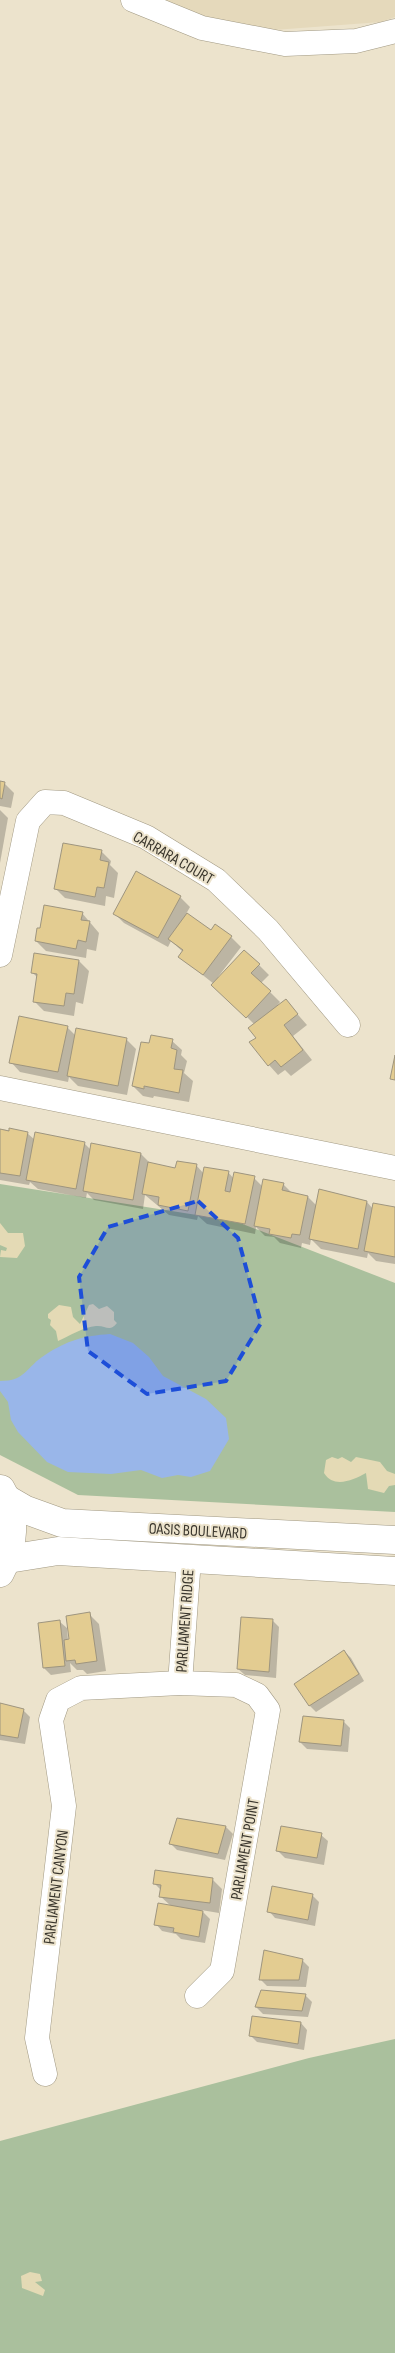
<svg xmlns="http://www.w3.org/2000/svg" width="395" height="2353" viewBox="0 0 395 2353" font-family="'Sofia Sans Condensed',sans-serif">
<rect width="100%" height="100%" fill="#ece3cc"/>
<path fill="#e5d9bb" d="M158 0H395V17L381 22 274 30 223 24Z"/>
<g fill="#aac09d">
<path d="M0 1184 235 1221 395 1283V1512L78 1495 0 1455Z"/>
<path d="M395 2039V2353H0V2141L309 2058Z"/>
</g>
<g fill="#e4dab5">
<path d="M0 1223 8 1233H23L25 1246 17 1258 0 1257 1 1250 6 1251 7 1248 0 1245Z"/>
<path d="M93 1304 99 1309 107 1306 114 1312V1320L117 1323C109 1333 106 1325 96 1326 84 1327 69 1336 58 1341L56 1331 50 1325 51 1320 48 1318V1314L59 1305 71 1307 73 1317 80 1324 89 1305Z"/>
<path d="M332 1457 338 1459 342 1457 351 1462 356 1457 380 1462 387 1471 395 1474V1485L389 1486 384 1493 368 1489 366 1473C353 1480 334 1489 324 1473L326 1460Z"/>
<path d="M30 2272 40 2274 42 2281 35 2282 45 2290 43 2296 22 2288 21 2276Z"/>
</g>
<path fill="#99b6e9" d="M110 1334 133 1343 149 1357 163 1376 206 1399 226 1418 229 1439 210 1471 191 1477 178 1475 162 1478 141 1470 111 1474 68 1472 47 1462 18 1432 11 1420 8 1402 0 1391V1381C26 1381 26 1367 45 1355 68 1340 83 1336 110 1334Z"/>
<g fill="#0003">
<path d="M0 782 4 783 14 793 11 808 0 806Z"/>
<path d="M0 810 8 818 0 863Z"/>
<path d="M101 851 111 861 110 865 118 873 114 898 106 896 105 906 65 898 55 888Z"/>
<path d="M180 897 190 907 186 914 211 932 231 937 241 947 218 977 259 965 269 975 261 983 280 1002 276 1007 286 1001 307 1025 293 1036 312 1060 291 1076 285 1070 278 1075 269 1065 255 1025 214 984 180 957 183 952 171 941 168 947 124 923 114 913Z"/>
<path d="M82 913 99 933 96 951 87 949 86 958 46 951 36 941Z"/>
<path d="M79 961 89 971 83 1004 76 1002 74 1016 44 1011 34 1001 38 978 32 972Z"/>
<path d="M67 1027 76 1036 126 1039 136 1049 127 1095 78 1086 69 1077 68 1082 20 1072 11 1062Z"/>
<path d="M172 1041 182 1050 181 1055 187 1061 184 1073 193 1081 189 1102 154 1096 153 1098 143 1096 133 1086 150 1045Z"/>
<path d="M0 1129 27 1133 35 1140 84 1143 91 1150 141 1154 151 1164 176 1169 196 1165 204 1174 228 1172 234 1179 254 1178 263 1187 283 1184 293 1194 308 1197 317 1206 367 1202 373 1209 395 1208V1264L376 1261 368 1253 367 1258 321 1249 311 1239 310 1245 302 1243 301 1248 280 1243 274 1237 265 1236 256 1227 255 1234 207 1224 198 1216 197 1220 169 1215 145 1195 143 1209 94 1200 87 1193 86 1198 38 1189 30 1182 29 1185 0 1180Z"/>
<path d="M89 1614 99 1624 106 1671 87 1674 83 1670H77L70 1663 71 1672 51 1675 44 1668 60 1622 67 1628 68 1641Z"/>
<path d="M272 1620 279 1627 276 1678 245 1675 238 1669Z"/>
<path d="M344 1651 351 1658 364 1681 316 1712 309 1705Z"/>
<path d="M0 1704 23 1710 30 1717 25 1744 0 1740Z"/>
<path d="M343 1721 350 1728 348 1752 307 1749 300 1742Z"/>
<path d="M178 1820 226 1827 233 1834 225 1860 177 1850 170 1843Z"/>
<path d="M321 1835 328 1841 324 1865 285 1858 278 1851Z"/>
<path d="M212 1879 222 1889 219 1913 201 1910 210 1919 205 1943 181 1939 176 1934 162 1931 156 1924 171 1906 160 1896 161 1890 154 1883Z"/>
<path d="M312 1895 319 1902 315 1926 275 1918 269 1911Z"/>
<path d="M302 1960 309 1967 306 1987 267 1986 261 1980Z"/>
<path d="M262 1992 305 1995 312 2002 308 2017 263 2014 256 2007Z"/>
<path d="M301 2023 307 2030 304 2050 257 2042 251 2036Z"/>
</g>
<g fill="#e3cc91" stroke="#9e957f">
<path d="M0 781 5 782 2 799 0 798Z"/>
<path d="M63 843 102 850 100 860 109 862 104 888 97 887 95 897 54 889Z"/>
<path d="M136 871 181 896 158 938 113 914Z"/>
<path d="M44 905 83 912 81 920 90 921 86 942 78 940 76 949 35 941 37 928H40Z"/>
<path d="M187 913 211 930 215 924 232 936 203 975 178 957 183 950 168 939Z"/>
<path d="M244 950 260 964 251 973 271 991 246 1018 211 985Z"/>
<path d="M34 953 79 960 74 994 66 993 64 1006 33 1002 37 974 31 973Z"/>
<path d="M286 999 298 1014 284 1025 303 1050 281 1067 275 1060 268 1066 249 1042 256 1038 248 1028Z"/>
<path d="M19 1016 68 1026 58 1072 9 1063Z"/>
<path d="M76 1028 127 1038 118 1086 67 1076Z"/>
<path d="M151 1035 173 1039 171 1048 177 1050 174 1069 183 1070 179 1093 144 1086V1089L132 1086 141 1042 149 1043Z"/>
<path d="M395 1055V1080L390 1079Z"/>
<path d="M9 1128 28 1132 20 1176 0 1173V1129L9 1131Z"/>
<path d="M35 1132 85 1142 76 1189 26 1180Z"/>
<path d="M91 1143 141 1153 133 1200 83 1191Z"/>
<path d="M177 1161 197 1164 188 1211 158 1205 159 1197 142 1194 148 1162 175 1168Z"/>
<path d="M204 1167 229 1171 225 1191 230 1192 234 1172 255 1176 245 1224 195 1215Z"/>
<path d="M263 1179 284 1183 282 1190 308 1196 300 1235 292 1234 291 1238 269 1234 270 1229 254 1226Z"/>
<path d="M319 1189 367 1201 358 1249 309 1239Z"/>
<path d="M373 1203 395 1207V1257L364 1251Z"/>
<path d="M90 1612 97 1661 76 1664 75 1660 66 1661 64 1640 69 1639 66 1616Z"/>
<path d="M241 1617 273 1619 269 1672 237 1669Z"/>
<path d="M60 1620 65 1666 43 1668 38 1623Z"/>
<path d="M344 1650 359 1674 309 1706 294 1684Z"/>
<path d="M0 1703 24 1709 18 1738 0 1735Z"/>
<path d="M303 1716 344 1720 341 1746 299 1742Z"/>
<path d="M177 1818 226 1826 218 1854 169 1844Z"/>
<path d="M281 1826 322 1833 317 1858 276 1851Z"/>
<path d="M155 1870 213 1878 210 1903 159 1897 161 1885 153 1884Z"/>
<path d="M272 1886 313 1894 308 1920 267 1912Z"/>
<path d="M158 1903 203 1911 199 1937 173 1932 174 1928 154 1925Z"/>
<path d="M264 1950 303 1959 299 1980H259Z"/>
<path d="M261 1990 306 1994 302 2011 255 2007Z"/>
<path d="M252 2016 301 2022 298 2044 249 2036Z"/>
</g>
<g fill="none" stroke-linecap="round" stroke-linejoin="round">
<g stroke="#a19983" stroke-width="25">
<g id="minor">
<path d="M133 0 202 28 285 44 356 41 395 31"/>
<path d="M0 955 28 821 45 802 64 803 146 837 216 880 268 930 348 1025"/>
<path d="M0 1088 395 1168"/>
<path d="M180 1683 189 1559"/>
<path d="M45 2074 37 2038 64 1806 51 1720 58 1700 81 1688 180 1683 236 1685 257 1695 268 1710 222 1971 197 1996"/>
</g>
</g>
<g stroke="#a19983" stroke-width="29">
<g id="major">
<path d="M7 1499 26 1510 62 1523 395 1540"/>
<path d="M8 1559 58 1551 395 1571"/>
<path d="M0 1573C15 1546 17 1515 1 1489"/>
</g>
</g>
<use href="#minor" stroke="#fff" stroke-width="24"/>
<use href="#major" stroke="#fff" stroke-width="28"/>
</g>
<path fill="#1d4ed8" fill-opacity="0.2" stroke="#1d4ed8" stroke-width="4" stroke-dasharray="10 6" stroke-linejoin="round" d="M198 1201 238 1238 261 1323 226 1381 147 1394 88 1351 79 1277 108 1227Z"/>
<g text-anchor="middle" stroke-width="4" stroke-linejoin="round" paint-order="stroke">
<g font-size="16" fill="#3a362d" stroke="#ece3cc">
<text transform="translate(174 857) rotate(30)" y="6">CARRARA COURT</text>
<text transform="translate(198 1530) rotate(3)" y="6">OASIS BOULEVARD</text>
<text transform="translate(184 1621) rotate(-86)" y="6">PARLIAMENT RIDGE</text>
<text transform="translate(244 1849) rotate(-80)" y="6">PARLIAMENT POINT</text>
<text transform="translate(55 1887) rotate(-83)" y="6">PARLIAMENT CANYON</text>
</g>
</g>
</svg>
